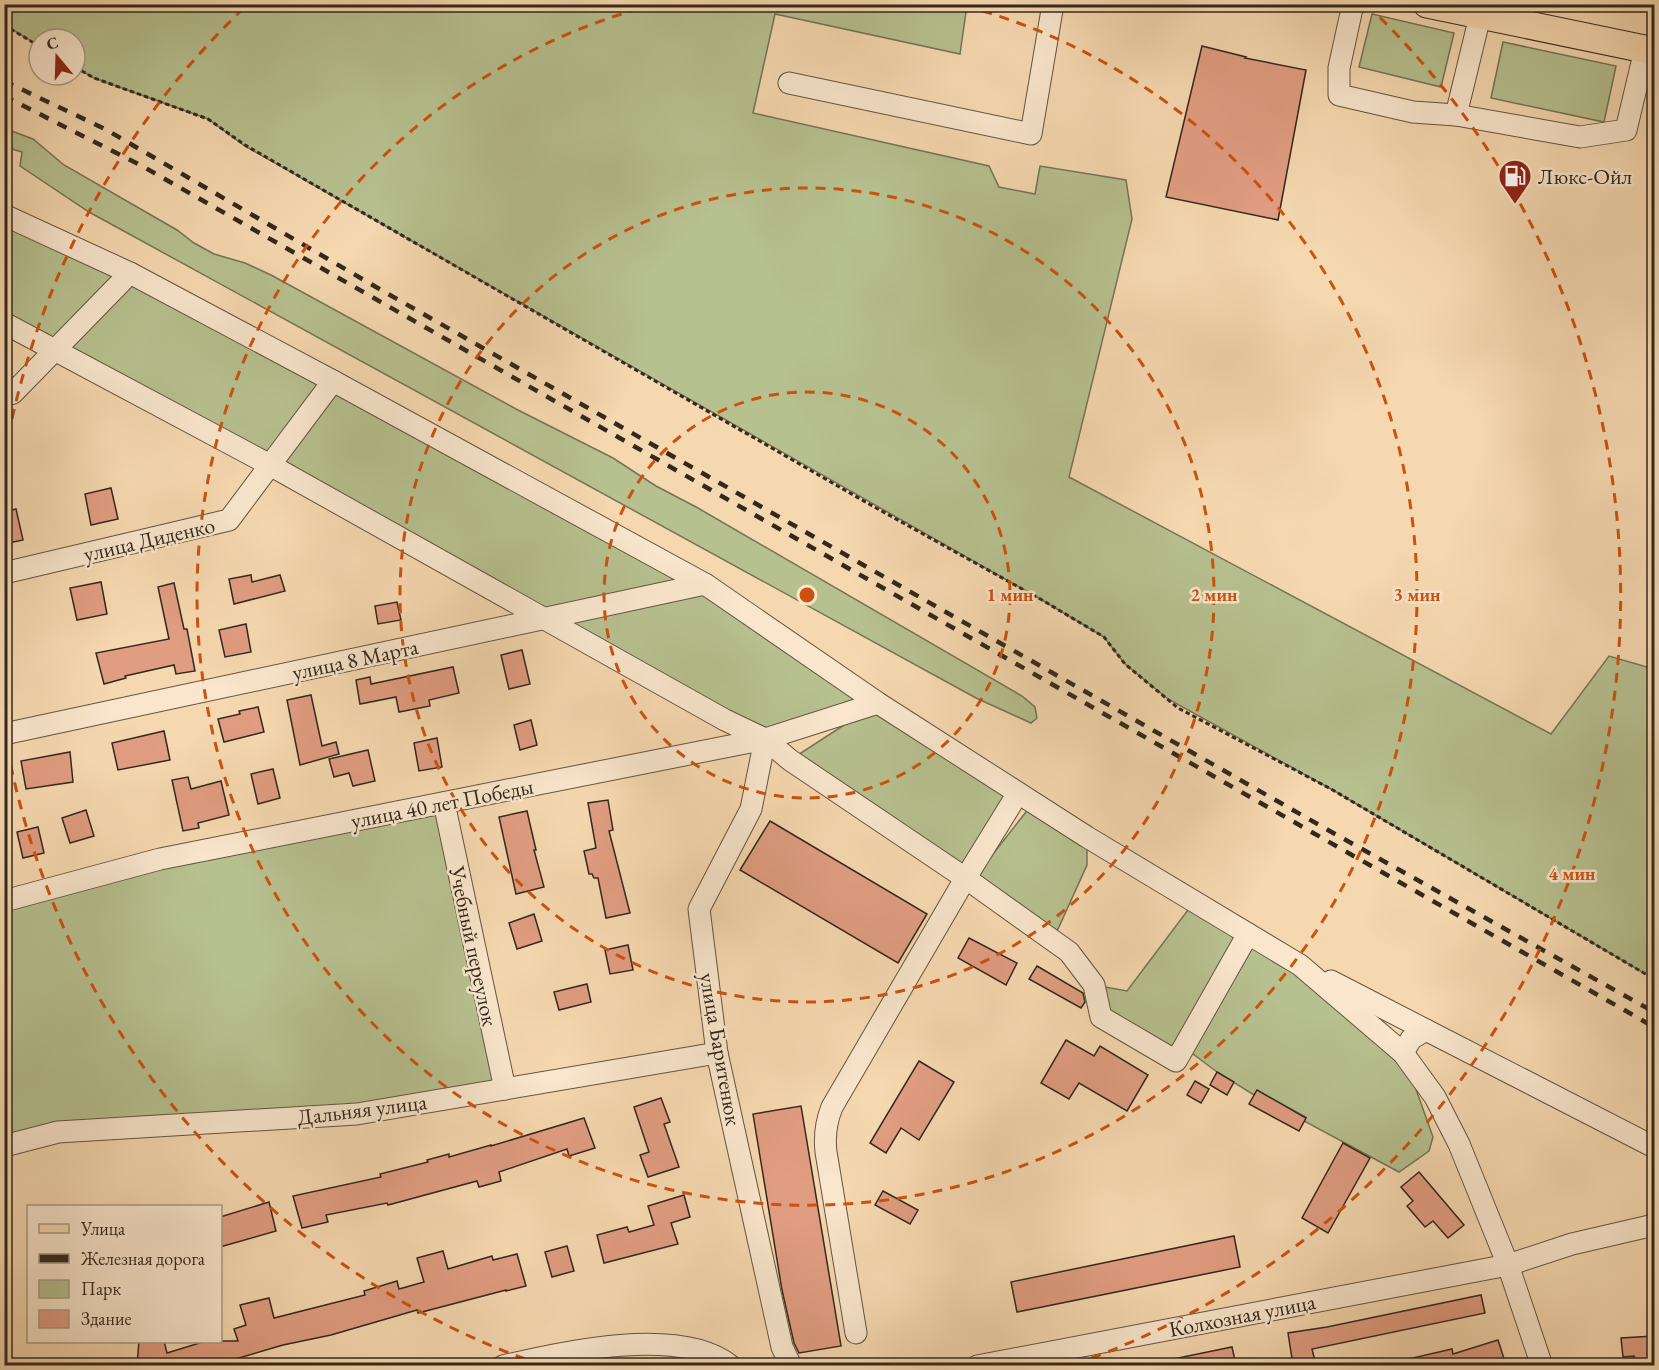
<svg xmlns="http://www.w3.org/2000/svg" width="1659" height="1370" viewBox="0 0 1659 1370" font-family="'EB Garamond',serif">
<rect width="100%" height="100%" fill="#f6d8b0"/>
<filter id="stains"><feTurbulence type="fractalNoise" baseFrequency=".00333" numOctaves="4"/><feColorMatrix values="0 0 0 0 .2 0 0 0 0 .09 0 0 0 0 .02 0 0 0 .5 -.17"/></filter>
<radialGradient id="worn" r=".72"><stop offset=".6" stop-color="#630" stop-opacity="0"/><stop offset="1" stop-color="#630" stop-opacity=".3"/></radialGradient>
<g fill="#b7c08f" stroke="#747456" stroke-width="1.5">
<path d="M5 4 967 5 960 54 775 14 753 113 989 166 999 187 1035 194 1040 166 1126 180 1132 219 1069 477 1551 734 1609 656 1654 669V979L1331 789 1168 699 1125 664 1104 637 1042 600 245 146 208 119 94 78 75 67V39H39V46L5 25Z"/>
<path d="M1372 14 1454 33 1441 87 1359 67Z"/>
<path d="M1503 42 1616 66 1604 122 1491 98Z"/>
<path d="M9 130 33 139 64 165 177 230 194 243 214 254 245 263 271 275 518 410 613 458 656 486 698 508 1022 696 1035 707 1037 718 1031 723 976 698 89 212 20 166 22 152 5 147V132Z"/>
<path d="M4 215 705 584 1010 788 958 874 790 760 875 705 765 739 5 323Z"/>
<path d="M444 803 505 1089 5 1146V901Z"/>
<path d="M1033 803 1087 837V865L1053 940 971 882Z"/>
<path d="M1194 902 1300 965 1403 1053 1433 1137 1429 1151 1399 1172 1304 1121 1306 1117 1257 1091 1254 1095 1217 1072 1185 1048 1176 1061 1101 1017 1094 985 1127 991Z"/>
</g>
<g fill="#e19d82" stroke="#32281c" stroke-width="1.5">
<path d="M1202 46 1246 57 1245 58 1306 70 1278 220 1166 197Z"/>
<path d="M111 488 118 519 91 525 85 494Z"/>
<path d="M16 509 23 540 4 544V512Z"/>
<path d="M251 575 252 582 280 575 285 591 234 604 229 579Z"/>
<path d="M101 582 107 614 77 620 70 588Z"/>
<path d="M174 583 184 629H187L195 671 176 674 174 665 125 676 126 678 104 684 96 653 169 639 158 587Z"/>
<path d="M397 602 401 620 378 624 375 606Z"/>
<path d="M246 624 251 652 225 657 219 630Z"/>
<path d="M522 650 530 684 509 689 501 655Z"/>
<path d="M453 667 459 693 429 700 430 706 399 712 396 697 360 704 356 680 370 677 371 684Z"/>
<path d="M311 695 322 746 336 742 339 754 300 765 287 700Z"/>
<path d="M258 707 264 732 224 742 218 719 240 714 239 711Z"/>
<path d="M531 720 537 745 520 750 514 725Z"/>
<path d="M164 731 170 760 118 770 112 743Z"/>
<path d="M437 738 442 767 419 771 414 743Z"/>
<path d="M368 750 375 781 353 786 349 773 334 777 329 759Z"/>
<path d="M70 752 73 782 26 789 21 761Z"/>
<path d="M273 769 280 798 258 804 251 774Z"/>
<path d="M188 777 191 789 221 781 229 815 198 823 199 828 183 831 172 780Z"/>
<path d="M608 800 613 830 609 831 630 913 606 918 598 878H594L592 874H589L584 851 596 848 588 803Z"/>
<path d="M86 810 94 836 70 843 62 818Z"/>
<path d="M527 811 536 850H534L544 887 516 894 499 817Z"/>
<path d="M770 821 927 914 898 963 740 870Z"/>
<path d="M38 827 44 853 23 858 17 832Z"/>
<path d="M534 914 542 941 517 949 509 923Z"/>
<path d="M969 938 1017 963 1006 985 958 958Z"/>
<path d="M628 945 633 970 610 974 605 950Z"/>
<path d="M1037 966 1083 993 1085 1002 1081 1008 1029 979Z"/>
<path d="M587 984 591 1002 559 1010 554 992Z"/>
<path d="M1066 1040 1094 1056 1100 1046 1148 1075 1127 1111 1079 1083 1069 1099 1041 1083Z"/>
<path d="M919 1061 954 1082 919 1140 901 1128 886 1153 870 1143Z"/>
<path d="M1217 1072 1234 1082 1227 1095 1210 1085Z"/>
<path d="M1195 1081 1209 1089 1201 1103 1187 1095Z"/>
<path d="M1257 1090 1306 1118 1299 1131 1249 1104Z"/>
<path d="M661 1098 670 1122 664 1124 679 1167 648 1177 640 1155 649 1152 634 1107Z"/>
<path d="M801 1106 841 1346 799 1353 794 1343 782 1290 753 1114Z"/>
<path d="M584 1118 595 1148 569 1156 567 1149 499 1172 501 1181 479 1187 477 1181 388 1205 387 1203 326 1215 328 1222 302 1228 293 1196 381 1177 380 1174 428 1162 427 1160 449 1154V1157L491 1145V1146Z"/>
<path d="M1343 1143 1370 1158 1328 1233 1302 1218Z"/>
<path d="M1419 1172 1464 1225 1448 1238 1433 1221 1425 1227 1407 1206 1413 1201 1401 1187Z"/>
<path d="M883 1191 918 1210 910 1224 875 1205Z"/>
<path d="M684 1195 690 1217 671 1223 678 1244 604 1263 597 1235 627 1227 629 1232 654 1225 648 1206Z"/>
<path d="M269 1202 276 1231 220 1247V1217Z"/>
<path d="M1234 1236 1240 1267 1017 1312 1011 1282Z"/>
<path d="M567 1246 574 1271 552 1277 545 1252Z"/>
<path d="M443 1251 448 1269 492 1256 493 1260 517 1254 526 1286 506 1291V1290L418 1313 417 1310 331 1335 283 1345 222 1363 223 1365H137L139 1341H164L167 1353 206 1341H238L234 1329 246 1325 240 1305 269 1298 274 1318 365 1295 364 1291 397 1281 399 1289 424 1282 417 1258Z"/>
<path d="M1481 1295 1485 1313 1312 1349 1316 1365H1293L1288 1333 1327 1327Z"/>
<path d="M1654 1336V1365H1634V1356L1623 1357 1621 1338Z"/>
<path d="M1498 1340 1506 1365H1404V1360L1452 1349 1453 1354Z"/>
<path d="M1232 1347 1236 1365H1174L1173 1359Z"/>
</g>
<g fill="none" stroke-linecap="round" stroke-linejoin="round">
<g stroke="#635441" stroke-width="23">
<g id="minor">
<path d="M1353 4 1339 68V95L1413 112 1456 115"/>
<path d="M1480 16 1456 115 1580 137 1626 130 1645 50"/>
<path d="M789 83 1031 134 1053 4"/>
<path d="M4 215 130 273 333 381 705 584 878 703 1087 837 1300 965 1403 1053 1435 1097 1459 1144 1508 1265 1542 1366"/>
<path d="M4 323 270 465 725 720 765 739 790 760 971 882 1069 952 1094 985 1101 1017 1176 1061 1248 934"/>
<path d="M4 396 13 393 130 273"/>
<path d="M4 573 229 520 333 381"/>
<path d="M4 734 705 584"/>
<path d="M765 739 751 809 699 909 717 1053 782 1347 791 1366"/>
<path d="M444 803 505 1089"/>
<path d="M4 901 160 859 765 739 878 703"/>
<path d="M1331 981 1426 1030"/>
<path d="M1403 1053 1411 1039 1426 1030 1654 1147"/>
<path d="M4 1146 58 1132 357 1114 717 1053"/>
<path d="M856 1333 826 1152C824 1135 826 1122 832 1107L965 879 1018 793"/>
<path d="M503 1366C562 1352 681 1325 731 1366"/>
<path d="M977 1366 1508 1265 1572 1244 1654 1225"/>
</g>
</g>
<g stroke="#32281c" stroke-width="29">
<path id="major" d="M1427 4 1654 51"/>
</g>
<g stroke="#32281c" stroke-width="3" stroke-dasharray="4.5 3" stroke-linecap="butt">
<path d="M4 25 39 46"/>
<path d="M75 67 94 78 208 119 245 145 869 504 1042 600 1104 637 1125 664 1178 708 1331 789 1654 979"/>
</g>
<use href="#minor" stroke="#f9e6cc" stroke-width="21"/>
<use href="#major" stroke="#f6d8b0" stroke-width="27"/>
<g stroke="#32281c" stroke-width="4.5" stroke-dasharray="10 10" stroke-linecap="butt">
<path d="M4 81 105 129 376 287 1335 834 1654 1012"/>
<path d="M4 96 142 166 1654 1027"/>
</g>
</g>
<g fill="none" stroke="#cd520e" stroke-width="3" stroke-dasharray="10 8">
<circle cx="807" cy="595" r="203"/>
<circle cx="807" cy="595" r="407"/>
<path d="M965 6A610 610 0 1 1 649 6"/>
<path d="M542 1365A814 814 0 0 1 5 736M5 454A814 814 0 0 1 247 5M1367 5A814 814 0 0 1 1072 1365"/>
</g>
<defs>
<g id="fuel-pin" transform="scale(1.725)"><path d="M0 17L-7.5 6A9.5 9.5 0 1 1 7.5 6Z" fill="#8f2418" stroke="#f9e6cc"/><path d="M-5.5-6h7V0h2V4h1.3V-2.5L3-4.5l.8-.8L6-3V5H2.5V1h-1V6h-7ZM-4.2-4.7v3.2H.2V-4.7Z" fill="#fff"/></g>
</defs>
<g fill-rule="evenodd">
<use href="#fuel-pin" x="1515" y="176"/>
</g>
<g text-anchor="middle" stroke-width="5" stroke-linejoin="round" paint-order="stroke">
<g font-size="22" fill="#32281c" stroke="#f9e6cc" text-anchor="start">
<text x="1538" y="184">Люкс-Ойл</text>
</g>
<g font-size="22" fill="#32281c" stroke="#f9e6cc">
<text transform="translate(149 539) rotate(-13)" y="8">улица Диденко</text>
<text transform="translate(355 659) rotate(-12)" y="8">улица 8 Марта</text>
<text transform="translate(442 803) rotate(-11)" y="8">улица 40 лет Победы</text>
<text transform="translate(474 946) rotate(78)" y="8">Учебный переулок</text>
<text transform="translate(721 1049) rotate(80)" y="8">улица Баритенюк</text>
<text transform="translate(362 1109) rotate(-7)" y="8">Дальняя улица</text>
<text transform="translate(1242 1315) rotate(-11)" y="8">Колхозная улица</text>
</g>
</g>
<circle cx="807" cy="595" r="9" fill="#cd520e" stroke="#f9e6cc" stroke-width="3"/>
<g font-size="18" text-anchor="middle" font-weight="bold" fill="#cd520e" stroke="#f9e6cc" stroke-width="5" stroke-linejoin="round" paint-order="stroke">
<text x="1010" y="601">1 мин</text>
<text x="1214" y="601">2 мин</text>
<text x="1417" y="601">3 мин</text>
<text x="1572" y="880">4 мин</text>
</g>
<rect width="1659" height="1370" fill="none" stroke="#f6d8b0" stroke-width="24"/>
<rect x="6" y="6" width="1647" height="1358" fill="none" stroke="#32281c" stroke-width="3"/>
<rect x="12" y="12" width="1635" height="1346" fill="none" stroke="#32281c" stroke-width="1.5"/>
<rect x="27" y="1205" width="195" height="138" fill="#f9e6cc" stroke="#a99a86" stroke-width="1.5"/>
<rect x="39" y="1224" width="30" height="9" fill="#f6d8b0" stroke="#a99a86" stroke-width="1.5"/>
<text x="81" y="1235" font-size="18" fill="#32281c">Улица</text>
<rect x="39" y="1254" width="30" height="9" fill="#32281c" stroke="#a99a86" stroke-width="1.5"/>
<text x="81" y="1265" font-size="18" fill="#32281c">Железная дорога</text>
<rect x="39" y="1280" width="30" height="18" fill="#b7c08f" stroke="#a99a86" stroke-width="1.5"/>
<text x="81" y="1295" font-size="18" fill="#32281c">Парк</text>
<rect x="39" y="1310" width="30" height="18" fill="#e19d82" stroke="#a99a86" stroke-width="1.5"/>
<text x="81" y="1325" font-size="18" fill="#32281c">Здание</text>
<g transform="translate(57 57) rotate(341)"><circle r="28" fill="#f9e6cc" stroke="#a99a86" stroke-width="1.5"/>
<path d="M0-4.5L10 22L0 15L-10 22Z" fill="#8f2418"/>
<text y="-9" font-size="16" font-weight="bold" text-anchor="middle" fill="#32281c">С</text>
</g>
<rect width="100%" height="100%" filter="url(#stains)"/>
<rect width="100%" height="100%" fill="url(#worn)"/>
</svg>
